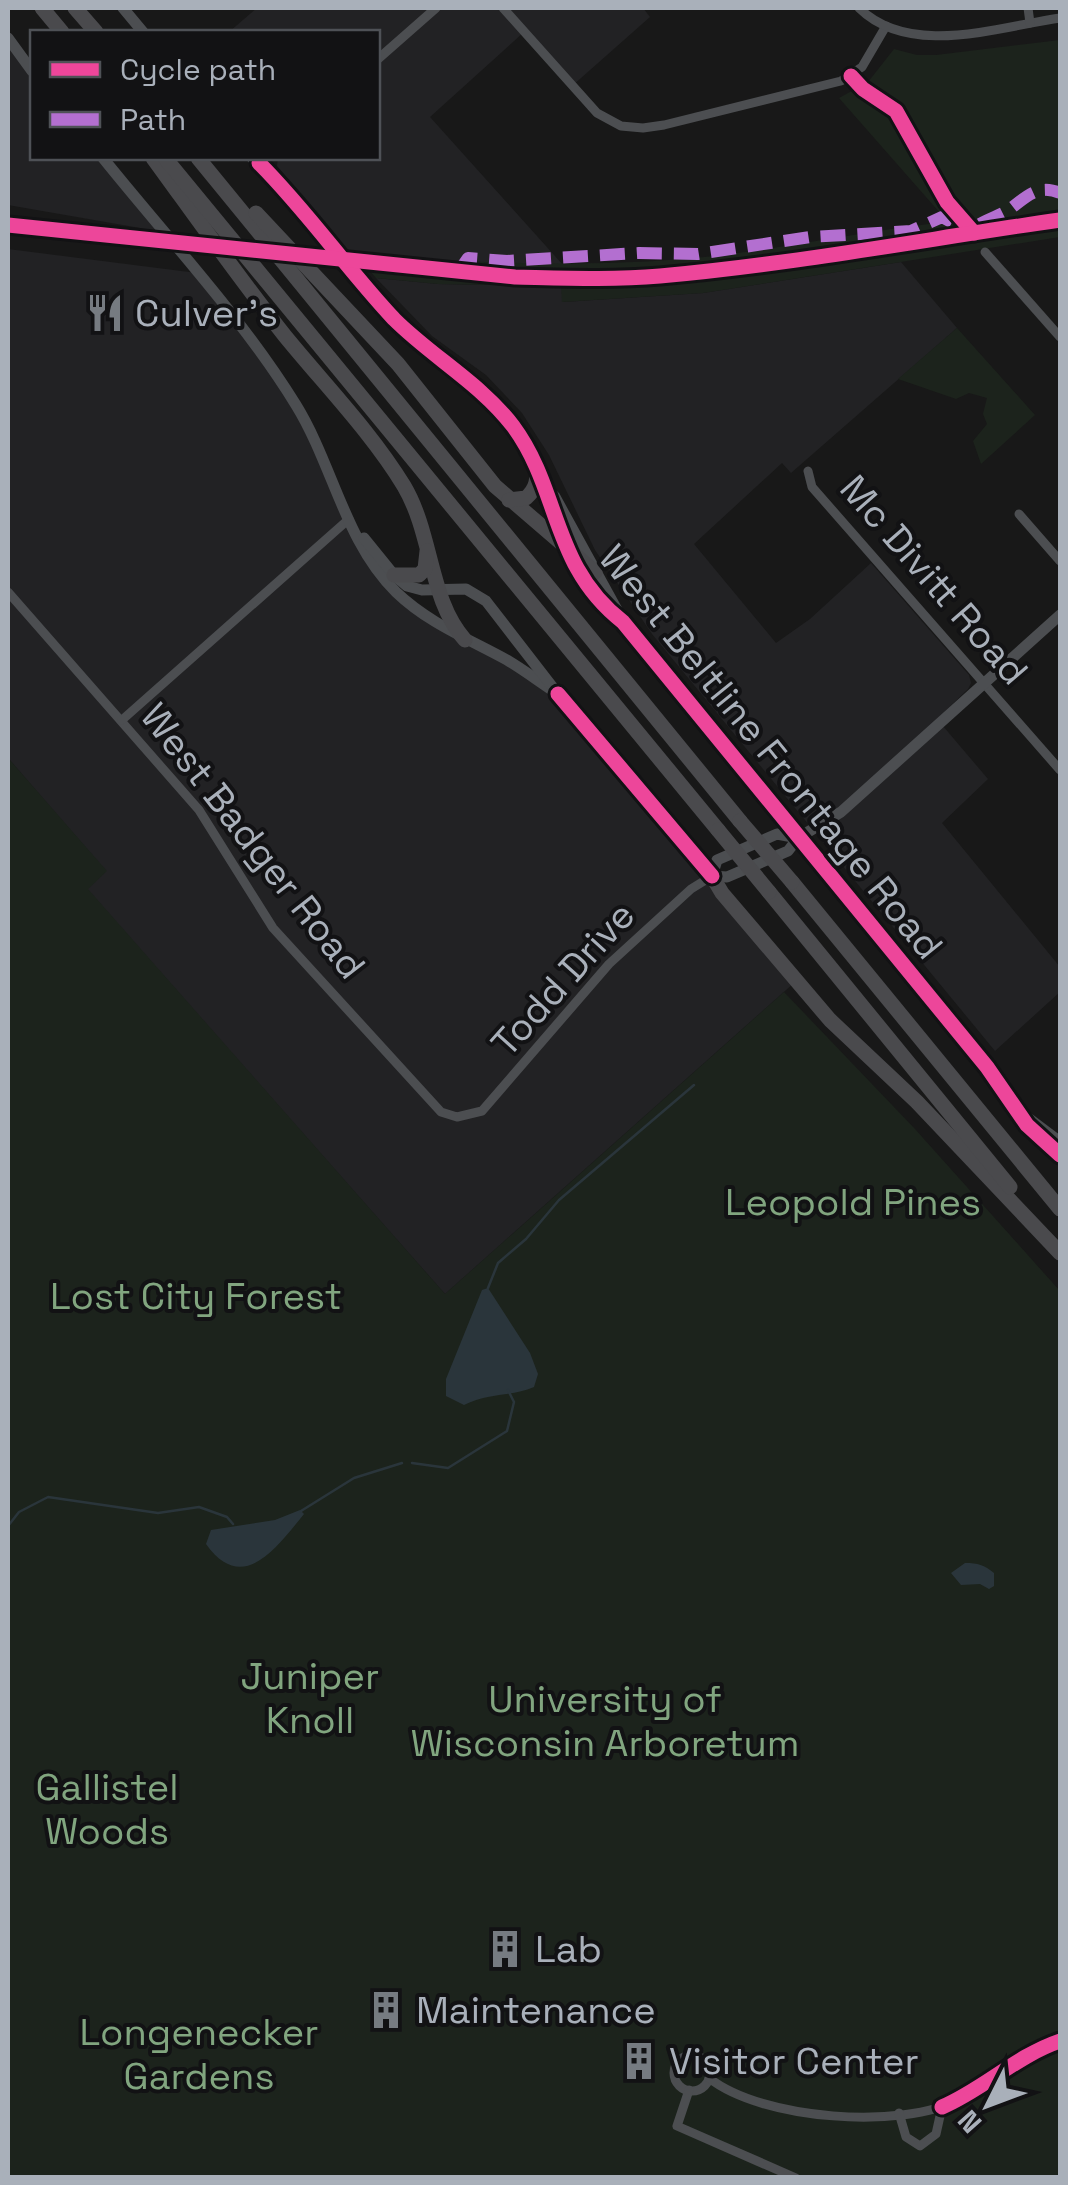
<svg xmlns="http://www.w3.org/2000/svg" width="1068" height="2185" viewBox="0 0 1068 2185" font-family="'Space Grotesk',sans-serif">
<rect width="100%" height="100%" fill="#181818"/>
<g fill="#222224">
<path d="M257 8H643L650 17 572 86 524 32 430 117 563 265 352 257 277 166 278 158H378V32H229Z"/>
<path d="M8 38 32 71V158H103L163 232 8 205Z"/>
<path d="M8 249 197 273 271 365 349 519 396 592 558 694 795 982 445 1294 87 889 106 871 8 758Z"/>
<path d="M901 262 957 328 791 473 782 463 694 544 776 643 810 619 871 563 969 675 971 683 968 689 937 719 988 779 942 823 1060 967V992L995 1051 652 634 595 550 549 455 522 413 486 375 432 336 376 278 438 284 562 286 563 302 703 293Z"/>
</g>
<g fill="#1c231c">
<path d="M1060 40V237L703 293 562 302 561 286 438 284 376 278 358 257C482 262 606 270 730 254 803 245 875 229 948 222L839 98 868 82 894 49 917 55H936Z"/>
<path d="M957 328 1035 415 981 464 973 441 987 424 983 414 987 398 969 393 956 399 898 379Z"/>
<path d="M8 758 107 871 88 889 445 1294 784 992 915 1129 1060 1291V2177H8Z"/>
</g>
<g fill="#2a353b">
<path d="M488 1288 530 1353 538 1374 534 1387C511 1397 490 1392 464 1405L446 1396V1379L482 1290Z"/>
<path d="M300 1510 304 1514C277 1547 243 1596 206 1544L211 1530 275 1520Z"/>
<path d="M965 1563C978 1563 984 1565 994 1573V1586L989 1589 980 1584 961 1585 951 1573Z"/>
</g>
<g fill="none" stroke-linecap="round" stroke-linejoin="round">
<g stroke="#2a353b" stroke-width="2.5">
<path d="M488 1288 498 1263 526 1239 559 1200 694 1085"/>
<path d="M412 1463 448 1468 507 1431 514 1402 508 1390"/>
<path d="M301 1511 354 1478 402 1463"/>
<path d="M8 1526 19 1512 48 1497 158 1513 199 1507 227 1517 233 1524"/>
</g>
<g stroke="#4c4e51" stroke-width="9">
<path d="M503 8 597 113 621 126 643 128 664 125 841 81 862 67 886 26"/>
<path d="M859 8C910 58 998 27 1060 18"/>
<path d="M1028 8 1030 23"/>
<path d="M378 59 436 8"/>
<path d="M985 252 1060 337"/>
<path d="M808 471 812 487 1060 770"/>
<path d="M1019 514 1060 561"/>
<path d="M8 592 199 810 273 928 441 1112 457 1117 482 1111 609 964 691 889 712 876"/>
<path d="M122 720 349 519"/>
<circle cx="692" cy="2073" r="18"/>
<path d="M709 2078C762 2120 902 2130 961 2099 996 2080 1022 2054 1060 2041"/>
<path d="M689 2090 677 2126 796 2178"/>
<path d="M899 2113 906 2137 920 2146 936 2134 942 2107"/>
</g>
<g stroke="#4c4e51" stroke-width="11">
<path d="M123 8 143 32"/>
<path d="M8 38 32 71"/>
<path d="M103 158C168 239 241 316 296 405 333 465 345 542 396 592 428 623 469 639 507 660 524 670 541 683 558 694"/>
<path d="M252 158 300 204 396 320 478 388 506 417 536 464 555 522 573 562 609 611 623 622 987 1067 1027 1125 1060 1155"/>
<path d="M547 489 555 497 622 619"/>
<path d="M364 538 394 575 407 586 422 590 466 589 486 601 558 694 712 876"/>
<path d="M712 876 727 877 788 851 798 838 841 812 1060 615"/>
<path d="M712 876 717 860 777 834 798 838"/>
<path d="M1024 1115 1060 1142"/>
</g>
<g stroke="#4a4a4d" stroke-width="15">
<path d="M42 8 62 32"/>
<path d="M75 8 96 32"/>
<path d="M153 158C196 217 239 278 285 336 325 385 371 432 404 486 433 535 429 600 465 640"/>
<path d="M165 158 718 830"/>
<path d="M198 158 740 821"/>
<path d="M256 213 398 364 495 486 595 572"/>
<path d="M509 500 526 498C537 488 538 479 536 464"/>
<path d="M394 575H419L425 569 427 551"/>
<path d="M712 876 722 893 830 1020 917 1102 1060 1253"/>
<path d="M792 882 1060 1209"/>
<path d="M769 892 1010 1187"/>
</g>
<g stroke="#4a4a4d" stroke-width="15">
<path d="M740 821 792 882"/>
<path d="M718 830 769 892"/>
</g>
<g stroke="#b36fd0" stroke-width="12" stroke-dasharray="25 12" stroke-linecap="butt">
<path d="M980 224C990 218 1001 215 1010 209 1027 196 1038 184 1060 193"/>
<path d="M459 271 468 258 507 261 639 253 698 254 810 237 911 231 942 217 955 224 963 222"/>
</g>
<g stroke="#121214" stroke-width="21">
<g id="cycleway">
<path d="M851 76 863 89 896 111 947 202 974 233"/>
<path d="M259 163C308 212 347 269 394 319 432 357 480 383 513 426 561 491 551 566 623 622L987 1067 1027 1125 1060 1155"/>
<path d="M8 225 515 277C563 278 612 280 660 276 794 264 927 239 1060 220"/>
<path d="M558 694 712 876"/>
<path d="M942 2107C984 2089 1016 2056 1060 2041"/>
</g>
</g>
<use href="#cycleway" stroke="#ed469a" stroke-width="15"/>
</g>
<defs>
<g id="restaurant-bare" transform="scale(3)"><path d="M-5-6h1v4h1v-4h1v4h1v-4h1v5L-1.5 .5V6h-2V.5L-5-1ZM5-6V6H3V1.5H1.5Q1.5-4 5-6Z" fill="#767b81" stroke="#121214" stroke-width="2.5" paint-order="stroke"/></g>
<g id="building-bare" transform="scale(3)"><path d="M-4-6H4V6H1V3H-1V6H-4ZM-2.5-4.3h1.7v1.8h-1.7ZM.8-4.3h1.7v1.8H.8ZM-2.5-1h1.7V.8h-1.7ZM.8-1h1.7V.8H.8Z" fill="#767b81" stroke="#121214" stroke-width="2.5" paint-order="stroke"/></g>
</defs>
<g fill-rule="evenodd">
<use href="#restaurant-bare" x="105" y="313"/>
<use href="#building-bare" x="505" y="1949"/>
<use href="#building-bare" x="386" y="2010"/>
<use href="#building-bare" x="639" y="2061"/>
</g>
<g text-anchor="middle" stroke-width="8" stroke-linejoin="round" paint-order="stroke">
<g font-size="38" fill="#a9b0ba" stroke="#121214" text-anchor="start">
<text x="135" y="326">Culver's</text>
<text x="535" y="1962">Lab</text>
<text x="416" y="2023">Maintenance</text>
<text x="669" y="2074">Visitor Center</text>
</g>
<g font-size="38" fill="#a9b0ba" stroke="#121214">
<text transform="translate(934 580) rotate(49)" y="13">Mc Divitt Road</text>
<text transform="translate(771 752) rotate(51)" y="13">West Beltline Frontage Road</text>
<text transform="translate(253 841) rotate(52)" y="13">West Badger Road</text>
<text transform="translate(563 979) rotate(-48)" y="13">Todd Drive</text>
</g>
<g font-size="38" fill="#81a57f" stroke="#121214">
<text x="853" y="1215">Leopold Pines</text>
<text x="196" y="1309">Lost City Forest</text>
<text x="310" y="1689">Juniper<tspan x="310" dy="44">Knoll</tspan></text>
<text x="605" y="1712">University of<tspan x="605" dy="44">Wisconsin Arboretum</tspan></text>
<text x="107" y="1800">Gallistel<tspan x="107" dy="44">Woods</tspan></text>
<text x="199" y="2045">Longenecker<tspan x="199" dy="44">Gardens</tspan></text>
</g>
</g>
<rect width="1068" height="2185" fill="none" stroke="#a9b0ba" stroke-width="20"/>
<rect x="30" y="30" width="350" height="130" fill="#121214" stroke="#4e5156" stroke-width="2.5"/>
<rect x="50" y="62" width="50" height="15" fill="#ed469a" stroke="#4e5156" stroke-width="2.5"/>
<text x="120" y="80" font-size="30" fill="#a9b0ba">Cycle path</text>
<rect x="50" y="112" width="50" height="15" fill="#b36fd0" stroke="#4e5156" stroke-width="2.5"/>
<text x="120" y="130" font-size="30" fill="#a9b0ba">Path</text>
<g transform="translate(988 2105) rotate(228)" stroke="#121214" stroke-width="8" paint-order="stroke">
<path d="M0-8L18 38L0 25L-18 38Z" fill="#a9b0ba"/>
<text y="-15" font-size="28" font-weight="bold" text-anchor="middle" fill="#a9b0ba">N</text>
</g>
</svg>
